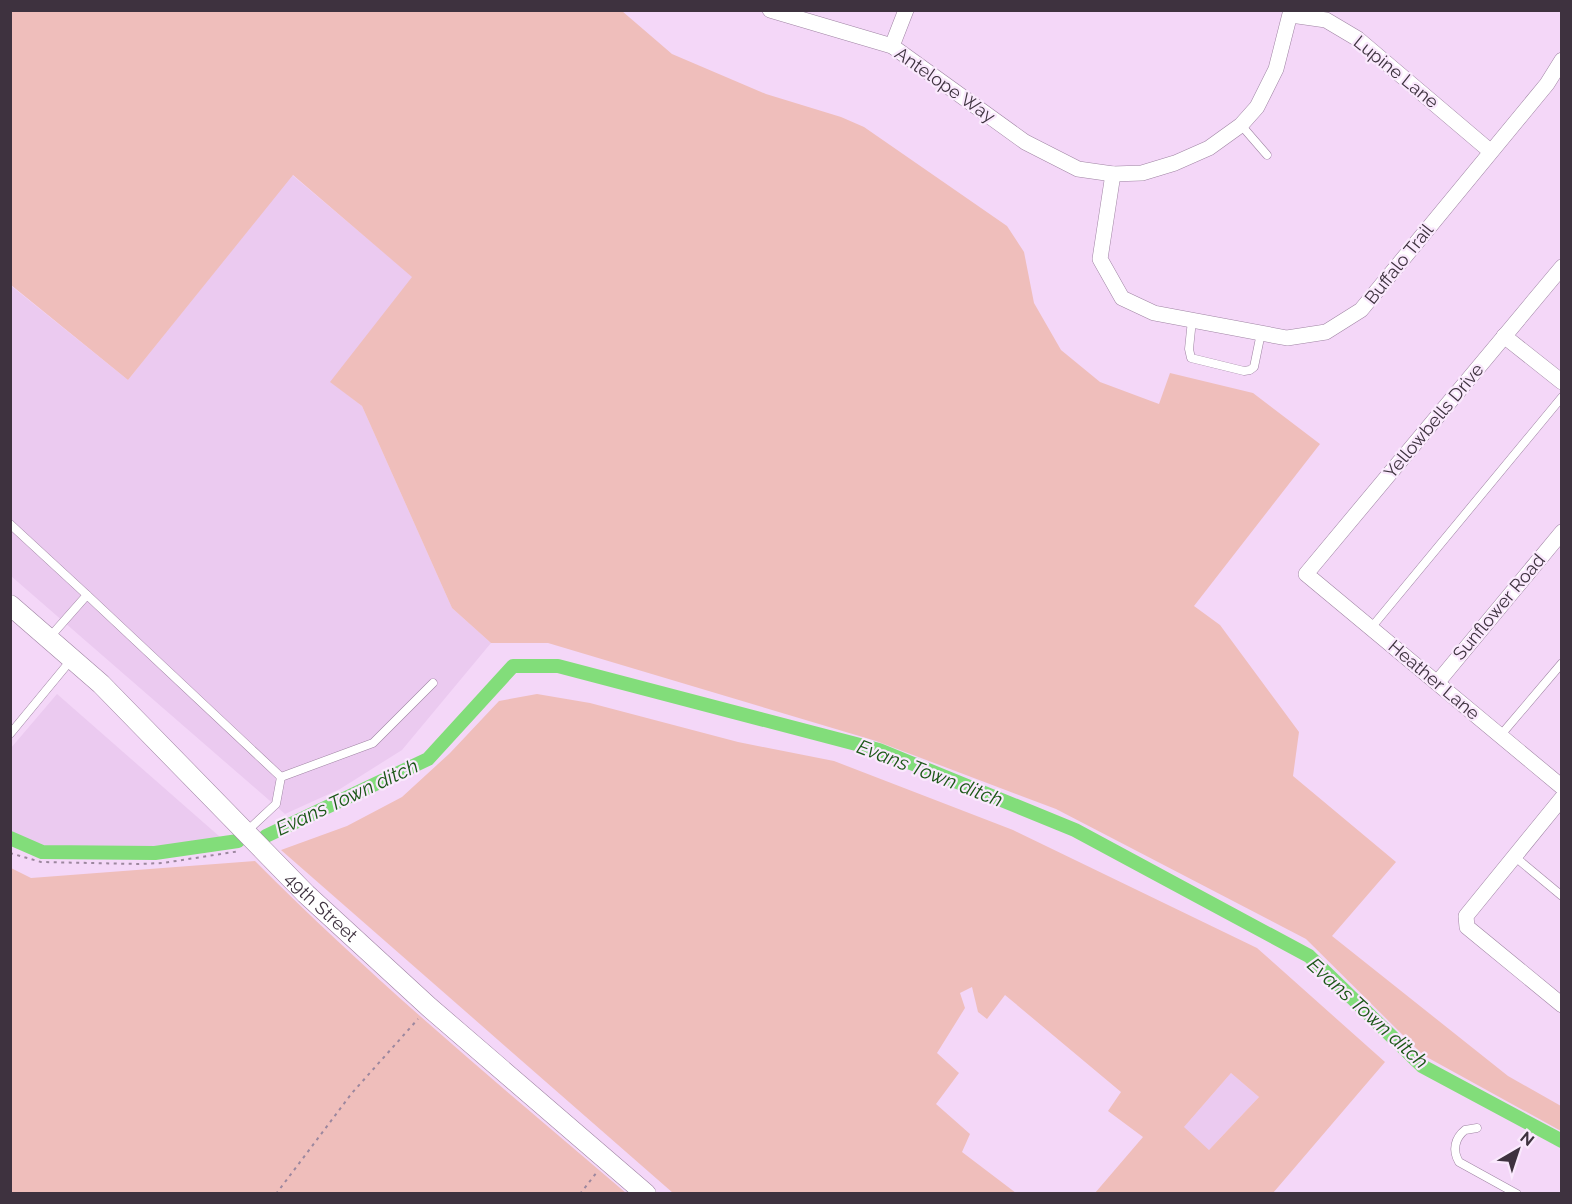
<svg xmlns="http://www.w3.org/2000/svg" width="1572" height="1204" viewBox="0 0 1572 1204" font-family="Raleway,sans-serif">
<rect width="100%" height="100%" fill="#f4d7f8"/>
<g fill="#ebcaf0">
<path d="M292 175 413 277 331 382 362 406 452 608 491 643 402 750 340 789 285 814 11 576 10 285 128 380Z"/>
<path d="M57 694 220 837 153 849H42L11 833V748Z"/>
<path d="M1231 1073 1259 1097 1209 1150 1183 1128Z"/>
</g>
<g fill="#efbebb" fill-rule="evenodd">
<path d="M10 11H622L672 54 766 94 841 117 864 127 1007 226 1024 252 1034 303 1061 350 1100 382 1159 404 1170 373 1253 393 1320 444 1194 606 1220 625 1299 732 1293 776 1396 862 1332 936 1508 1076 1561 1106V1131L1423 1055 1306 939 1056 809 876 741 548 643H491L452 608 362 406 330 382 412 277 293 175 128 380 11 285Z"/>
<path d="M537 694 590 703 738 742 834 761 1013 830 1257 948 1385 1062 1273 1193H1095L1143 1137 1108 1111 1121 1092 1005 995 987 1019 978 1012 972 987 960 993 965 1008 937 1053 959 1073 936 1104 970 1134 962 1152 1016 1193H673L281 850 347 826 402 797 450 753 499 701ZM1231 1073 1259 1097 1209 1150 1184 1127Z"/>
<path d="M255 861C372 979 500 1086 626 1193H11V868L31 878Z"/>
</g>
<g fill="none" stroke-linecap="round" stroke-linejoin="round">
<g stroke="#82dd7a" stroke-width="14">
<path d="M266 836 428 759 513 666H558L879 750 1075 830 1309 956 1422 1066 1562 1141"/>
<path d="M10 838 42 852 155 853 238 841"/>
</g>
<g stroke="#9f84a3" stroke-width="9">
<g id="service">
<path d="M1241 125 1267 155"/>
<path d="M1192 320 1189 349 1191 358 1244 371 1250 370 1254 367 1261 333"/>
<path d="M10 524 87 595"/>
<path d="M1371 628 1562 397"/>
<path d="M49 638 87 595 281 777 373 743 433 683"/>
<path d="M10 734 71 660"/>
<path d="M1500 736 1562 663"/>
<path d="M247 831 276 804 281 777"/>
<path d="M1514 856 1562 896"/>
<path d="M1477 1128 1465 1130C1455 1138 1452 1150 1459 1162L1517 1194"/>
</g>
</g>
<g stroke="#9f84a3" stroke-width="16">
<g id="minor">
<path d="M770 10 892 46 1025 142 1078 169 1113 174 1142 173 1175 163 1209 148 1241 125 1257 107 1276 69 1291 10"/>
<path d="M1291 15 1326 20 1358 39 1490 151"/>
<path d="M892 46 906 10"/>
<path d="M1113 174 1100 259 1122 298 1154 313 1287 338 1326 332 1361 310 1547 84 1562 60"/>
<path d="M1562 267 1306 574 1562 787"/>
<path d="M1504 336 1562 382"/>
<path d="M1437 683 1562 532"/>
<path d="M1562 798 1466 916 1467 927 1562 1005"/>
</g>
</g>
<g stroke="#9f84a3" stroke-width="21">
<g id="tertiary">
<path id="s1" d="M10 605 101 684 306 894 429 1007 646 1194"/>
</g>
</g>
<g stroke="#9c879e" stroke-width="2" stroke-dasharray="3 4.5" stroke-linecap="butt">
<path d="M10 853 41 862 139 864 163 863 240 851"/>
<path d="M276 1194 352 1093 418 1019"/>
<path d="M580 1194 597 1172"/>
</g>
<use href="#service" stroke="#fff" stroke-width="8"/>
<use href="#minor" stroke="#fff" stroke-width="15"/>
<use href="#tertiary" stroke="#fff" stroke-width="20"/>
</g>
<g text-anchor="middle" stroke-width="4.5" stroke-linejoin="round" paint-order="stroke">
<g font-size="18" fill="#3e323f" stroke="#fae9fd">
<text transform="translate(1396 72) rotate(39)" y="6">Lupine Lane</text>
<text transform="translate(945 85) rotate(35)" y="6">Antelope Way</text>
<text transform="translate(1399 264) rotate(-51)" y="6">Buffalo Trail</text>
<text transform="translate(1434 421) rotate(-50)" y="6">Yellowbells Drive</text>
<text transform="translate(1499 607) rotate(-50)" y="6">Sunflower Road</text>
<text transform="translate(1434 680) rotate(40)" y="6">Heather Lane</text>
<text dy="6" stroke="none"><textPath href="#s1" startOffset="434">49th Street</textPath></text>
</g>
<g font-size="20" font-style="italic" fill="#1b5717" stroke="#fae9fd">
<text transform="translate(930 773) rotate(21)" y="7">Evans Town ditch</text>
<text transform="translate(347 797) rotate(-25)" y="7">Evans Town ditch</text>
<text transform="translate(1368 1013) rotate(42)" y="7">Evans Town ditch</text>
</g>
</g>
<rect width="1572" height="1204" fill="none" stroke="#3e323f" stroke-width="24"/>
<g transform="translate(1518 1150) rotate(39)" stroke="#fae9fd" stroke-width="4.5" paint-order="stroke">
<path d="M0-4.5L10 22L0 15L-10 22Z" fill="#3e323f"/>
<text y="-9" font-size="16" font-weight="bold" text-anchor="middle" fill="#3e323f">N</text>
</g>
</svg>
